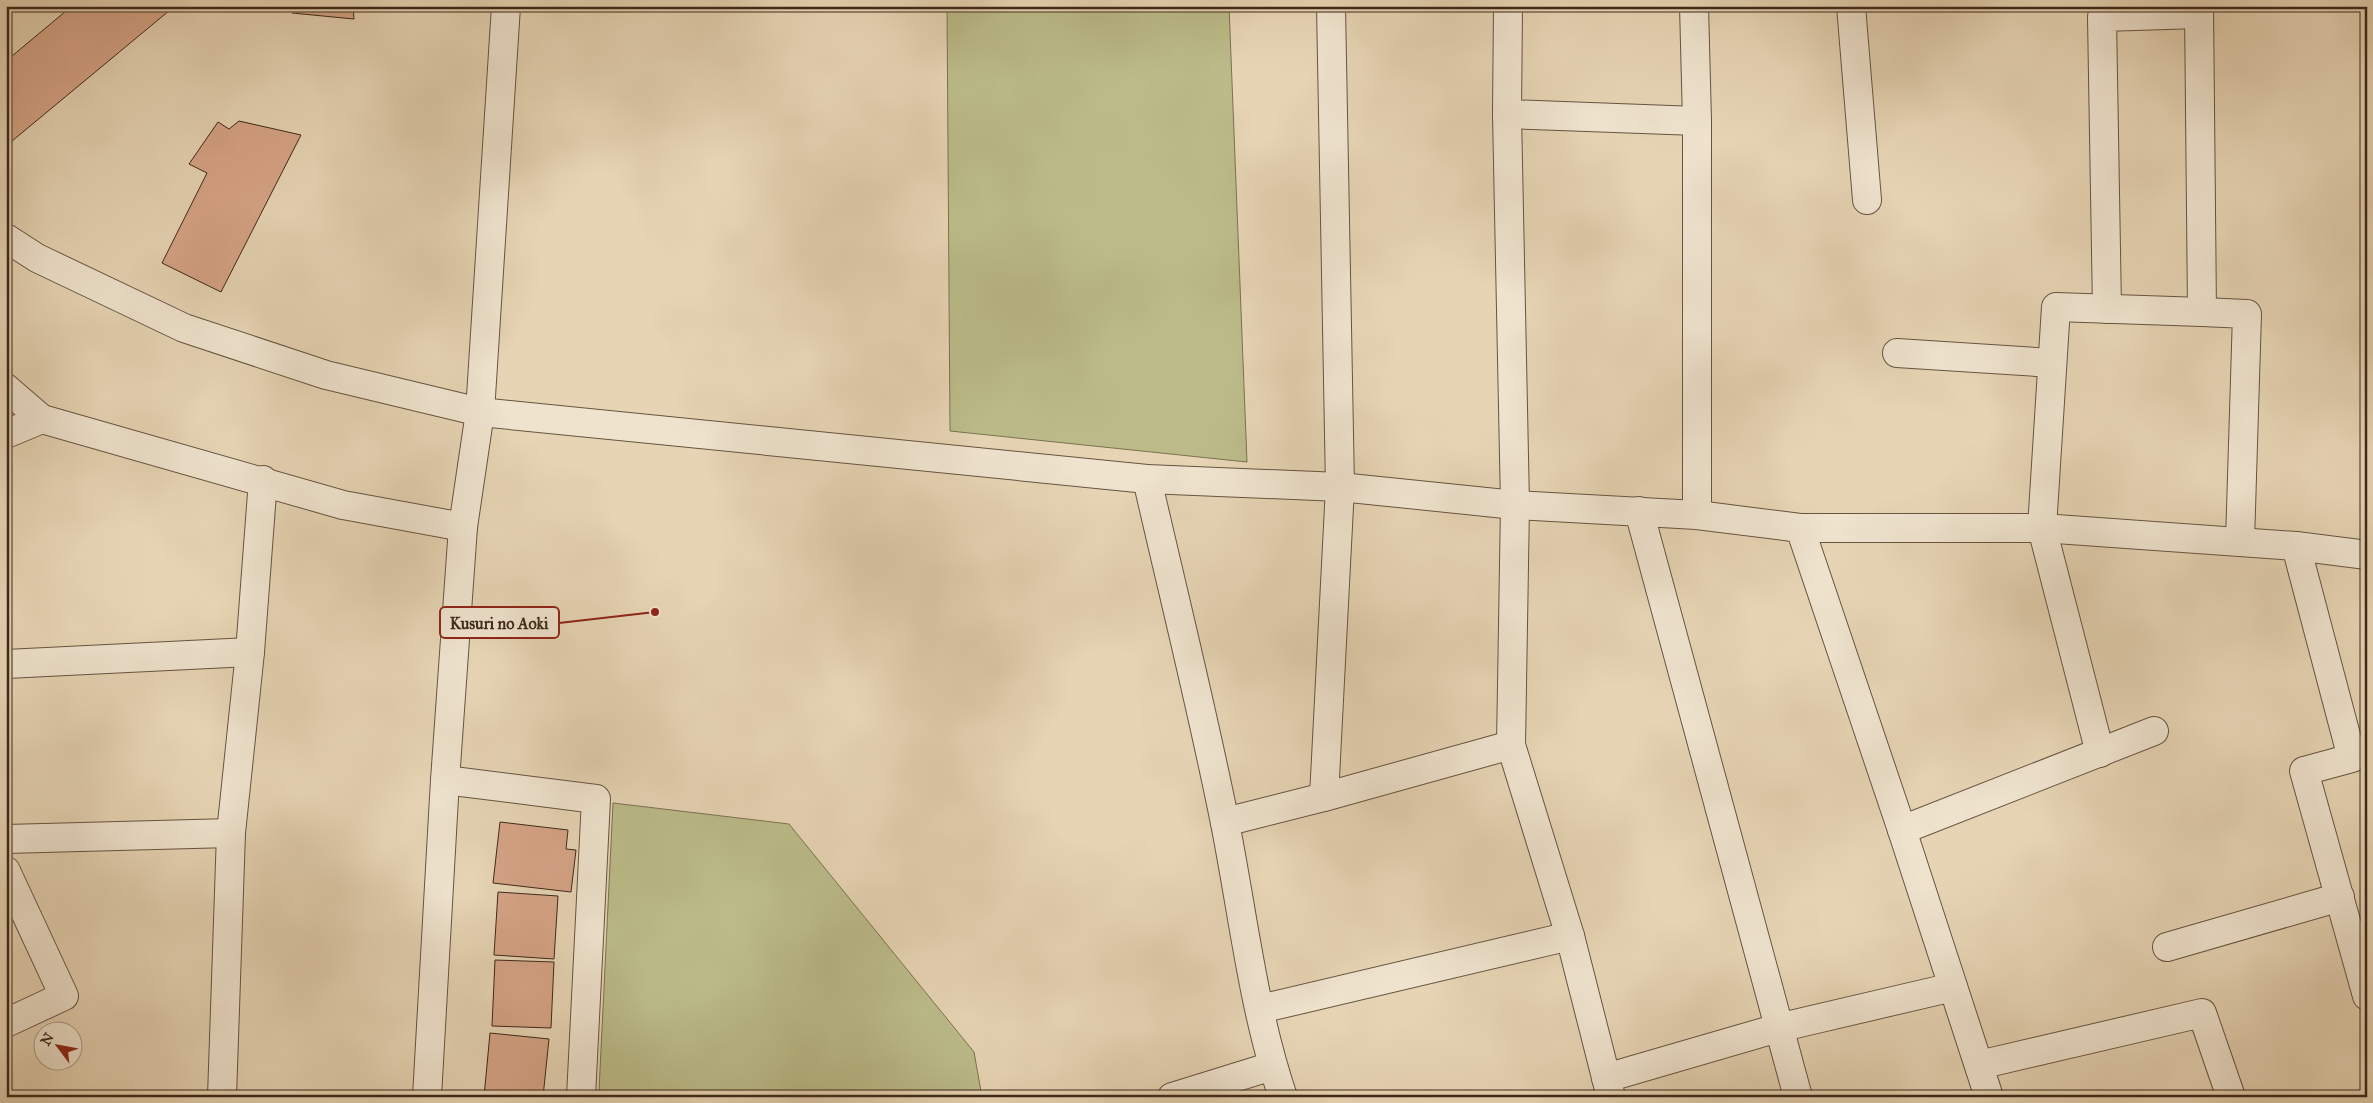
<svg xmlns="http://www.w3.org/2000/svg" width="2373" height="1103" viewBox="0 0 2373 1103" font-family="'IM FELL Great Primer',serif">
<rect width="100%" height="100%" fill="#e6d4b4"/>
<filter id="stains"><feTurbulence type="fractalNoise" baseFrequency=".004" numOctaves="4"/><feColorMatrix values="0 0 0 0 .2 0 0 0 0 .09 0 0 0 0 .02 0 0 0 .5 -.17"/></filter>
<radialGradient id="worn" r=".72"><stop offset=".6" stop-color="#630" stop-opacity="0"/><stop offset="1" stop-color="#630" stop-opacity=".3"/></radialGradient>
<g fill="#bbbb89" stroke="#7c7252">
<path d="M947 6H1229L1247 462 950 431Z"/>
<path d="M613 803 789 824 974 1052 982 1097H683L599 1091Z"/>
</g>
<g fill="#d6a487" stroke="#3d291a">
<path d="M72 6H167L170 10 6 146V61Z"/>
<path d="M293 6H353L354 19 292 13Z"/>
<path d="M239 121 301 135 221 292 162 263 207 173 189 164 218 122 229 129Z"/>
<path d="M500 822 568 830 566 849 576 850 571 892 493 883Z"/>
<path d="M498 892 558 896 554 959 494 955Z"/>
<path d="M495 960 554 962 551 1028 492 1026Z"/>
<path d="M490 1033 549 1039 543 1097H484Z"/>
</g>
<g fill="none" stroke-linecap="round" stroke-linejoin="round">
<g stroke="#675440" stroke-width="30">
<g id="minor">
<path d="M1331 6 1340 487 1324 797 1511 745"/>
<path d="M1508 6 1507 114 1515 505 1511 745 1570 936 1611 1097"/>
<path d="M1851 6 1867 200"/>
<path d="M1507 114 1697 121 1694 6"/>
<path d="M1697 121V515"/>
<path d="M6 238 37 258 184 328 326 375 480 412 1147 479 1340 487 1515 505 1697 515 1800 528H2042L2296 546 2367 555"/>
<path d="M2107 309 2102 17 2199 14"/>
<path d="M2202 312 2247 314 2240 542"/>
<path d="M1897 353 2052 363"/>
<path d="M6 388 42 419 343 505 463 527"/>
<path d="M6 434 42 419"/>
<path d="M1147 479C1173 593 1202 708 1225 823 1243 914 1253 1009 1283 1097"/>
<path d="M1639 511 1798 1097"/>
<path d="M1800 528 1902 830 1989 1097"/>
<path d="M2296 546 2352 758 2304 771 2367 996"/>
<path d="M6 664 250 652"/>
<path d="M2100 753 2042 528 2056 307 2202 312 2199 6"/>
<path d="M445 780 596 799 581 1097"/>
<path d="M1225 822 1324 797"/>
<path d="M1902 830 2154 731"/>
<path d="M6 839 231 833"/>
<path d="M6 871 64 996 6 1023"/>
<path d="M2167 947 2340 897"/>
<path d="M1260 1009 1570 936"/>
<path d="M1979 1065 2202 1013 2231 1097"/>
<path d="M1606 1078 1778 1028 1953 987"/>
<path d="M222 1097 231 833 250 652 263 480"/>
<path d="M427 1097 445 780 463 527 480 412 506 6"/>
<path d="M1172 1097 1272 1066"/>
</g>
</g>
<use href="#minor" stroke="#efe3ce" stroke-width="28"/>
</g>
<path fill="none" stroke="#8f2418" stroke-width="2" d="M655 612L559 623"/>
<circle fill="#8f2418" stroke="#efe3ce" stroke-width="2" cx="655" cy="612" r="5"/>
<rect fill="#efe3ce" stroke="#8f2418" stroke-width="2" x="440" y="607" width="119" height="31" rx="5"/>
<g font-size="16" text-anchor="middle" font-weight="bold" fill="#3d291a">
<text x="499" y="629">Kusuri no Aoki</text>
</g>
<rect width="2373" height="1103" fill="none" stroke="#e6d4b4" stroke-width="25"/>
<rect x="8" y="8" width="2358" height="1088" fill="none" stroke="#3d291a" stroke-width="2.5"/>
<rect x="12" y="12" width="2348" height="1078" fill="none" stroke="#3d291a"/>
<g transform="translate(58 1046) rotate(302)"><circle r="24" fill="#efe3ce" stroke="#a89986"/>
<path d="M0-4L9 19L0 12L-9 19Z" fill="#8f2418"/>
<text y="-8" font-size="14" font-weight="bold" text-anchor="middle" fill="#3d291a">N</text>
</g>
<rect width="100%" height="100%" filter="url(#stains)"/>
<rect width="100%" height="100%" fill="url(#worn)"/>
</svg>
